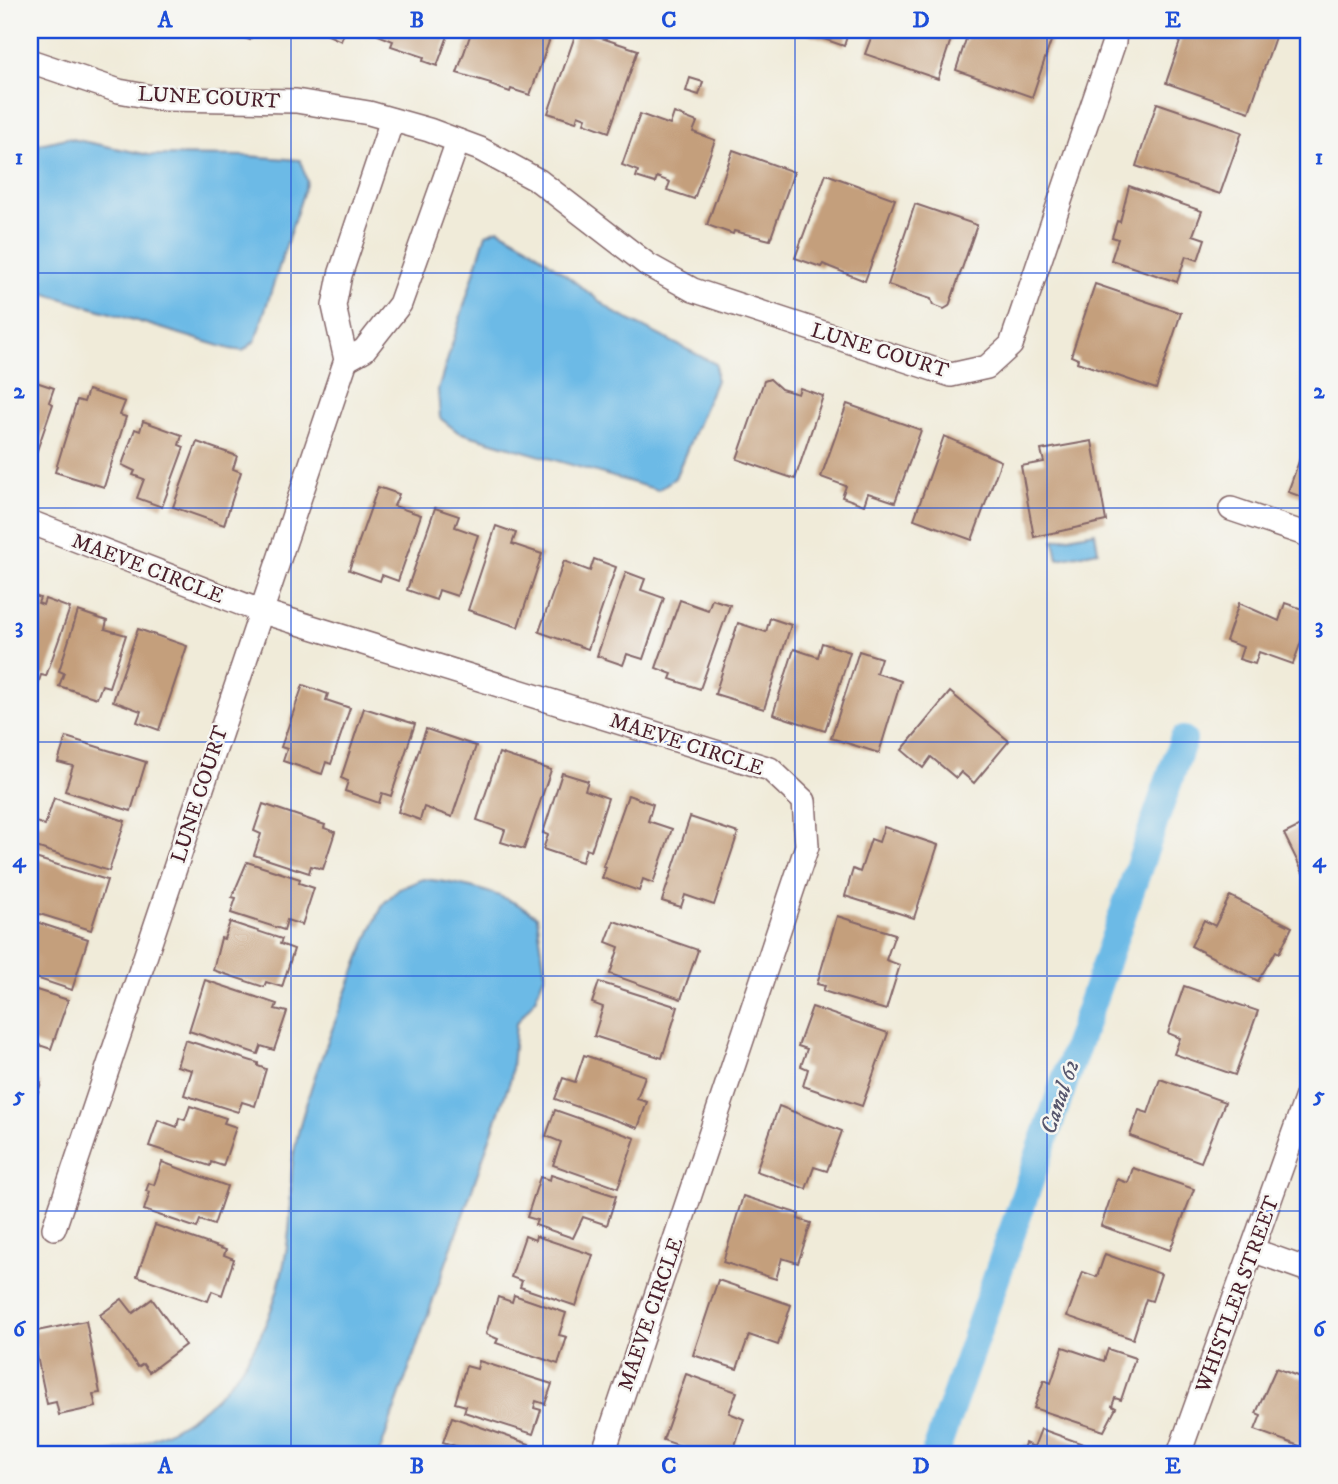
<svg xmlns="http://www.w3.org/2000/svg" width="1338" height="1484" viewBox="0 0 1338 1484" font-family="'IM FELL DW Pica',serif">
<rect width="100%" height="100%" fill="#f6f6f2"/>
<filter id="ink" filterUnits="userSpaceOnUse"><feTurbulence type="fractalNoise" baseFrequency=".0143" numOctaves="2"/><feDisplacementMap in="SourceGraphic" scale="14" xChannelSelector="R" yChannelSelector="G"/><feConvolveMatrix kernelMatrix="1 2 1 2 8 2 1 2 1" color-interpolation-filters="sRGB"/></filter>
<filter id="wash" filterUnits="userSpaceOnUse"><feTurbulence type="fractalNoise" baseFrequency=".00686" numOctaves="4" result="noise"/><feDisplacementMap in="SourceGraphic" scale="28" xChannelSelector="R" yChannelSelector="G"/><feGaussianBlur stdDeviation="1.57" result="paint"/><feColorMatrix in="noise" values="0 0 0 0 0 0 0 0 0 0 0 0 0 0 0 0 0 1.4 0 .05"/><feComposite in="paint" operator="in"/></filter>
<g filter="url(#wash)">
<rect width="100%" height="100%" fill="#f0ebd9"/>
<g fill="#6cbae6" stroke="#5b6c88" stroke-width="2">
<path d="M67 138 149 155 247 156 300 160 307 181 255 341 243 351 230 349 30 289V181L39 144Z"/>
<path d="M498 229 527 245 615 313 716 364V380L675 478 658 490 458 432 440 418 438 390 486 234Z"/>
<path d="M1095 532 1098 551 1058 559 1054 540Z"/>
<path d="M423 879C462 883 505 893 537 916L545 973 535 999 516 1024 511 1078 379 1454H99C218 1433 276 1346 289 1231 292 1205 289 1178 294 1152 304 1100 324 1051 343 1001 356 968 367 935 384 903L399 889Z"/>
</g>
<g fill="none" stroke-linecap="round" stroke-linejoin="round">
<path stroke="#6cbae6" stroke-width="28" d="M935 1454 1183 740"/>
</g>
<g id="blocks">
<g fill="#c49f7c">
<path d="M221 30H253L250 40Z"/>
<path d="M317 30H345L341 41Z"/>
<path d="M380 30H450L437 66 423 61 424 57 391 46 393 41 378 35Z"/>
<path d="M472 30H553L530 95 511 89 510 92 490 85 491 83 457 73Z"/>
<path d="M577 30 638 50 609 132 584 123 586 118 578 115 576 122 548 113Z"/>
<path d="M798 30H849L844 46Z"/>
<path d="M874 30H954L938 79 865 54Z"/>
<path d="M969 30H1025L1031 34 1032 31 1052 38 1032 97 956 70Z"/>
<path d="M1184 30H1253L1275 37 1249 112 1166 83Z"/>
<path d="M690 78 703 82 699 95 686 91Z"/>
<path d="M1157 103 1242 132 1220 194 1136 166Z"/>
<path d="M674 113 697 122 693 132 715 140 694 199 667 190 670 182 657 177 655 183 636 177 638 171 622 165 640 114 670 125Z"/>
<path d="M733 150 794 172 770 240 734 231 733 234 707 225Z"/>
<path d="M826 174 895 199 865 281 830 267 823 264 821 267 795 258Z"/>
<path d="M1129 186 1202 211 1193 235 1205 239 1198 260 1186 256 1177 282 1111 260 1118 239 1112 237 1117 221 1120 222Z"/>
<path d="M915 204 977 225 949 306 944 309 933 305 931 299 888 285Z"/>
<path d="M1095 284 1181 313 1156 389 1077 362 1078 359 1071 356Z"/>
<path d="M770 379 781 389 798 394 800 388 823 396 795 479 737 459 764 381Z"/>
<path d="M30 380 54 388 49 402 53 404 33 462 30 461Z"/>
<path d="M88 390 125 402 120 415 126 417 104 487 55 472 77 400 84 402Z"/>
<path d="M847 404 921 430 895 502 868 493 864 505 842 497 846 486 821 477Z"/>
<path d="M143 421 182 435 179 445 184 447 162 507 137 498 144 479 133 475 135 471 122 465 135 429 140 431Z"/>
<path d="M944 436 1001 461 972 540 914 519Z"/>
<path d="M1308 436V499L1288 492Z"/>
<path d="M1092 441 1106 521 1034 537 1021 466 1044 462 1041 450Z"/>
<path d="M197 442 237 456 233 469 241 472 224 525 173 507Z"/>
<path d="M378 487 399 494 394 506 421 515 398 581 382 575 380 581 349 570Z"/>
<path d="M435 508 459 516 455 527 478 535 457 596 439 590 436 600 407 590Z"/>
<path d="M496 526 516 533 512 544 542 554 518 627 468 610Z"/>
<path d="M594 559 616 567 588 649 539 632 564 561 590 571Z"/>
<path d="M626 572 645 579 641 590 664 598 643 659 627 654 623 665 597 656Z"/>
<path d="M30 594 40 598 38 603 43 605 45 599 70 608 46 676 41 675 37 687 30 685Z"/>
<path d="M712 599 730 605 700 689 670 679 672 674 656 668 680 600 708 610Z"/>
<path d="M1239 603 1279 621 1285 603 1308 611V622L1293 664 1259 652 1255 664 1239 659 1243 647 1226 641Z"/>
<path d="M78 611 107 621 105 629 126 635 109 687 102 685 97 698 59 686 64 673 59 671Z"/>
<path d="M770 618 791 625 764 709 715 694 738 623 766 632Z"/>
<path d="M138 629 187 646 159 730 137 722 141 711 113 701Z"/>
<path d="M822 643 850 652 825 731 773 714 794 649 818 657Z"/>
<path d="M859 651 881 658 876 673 901 681 879 753 831 738Z"/>
<path d="M303 685 328 694 326 700 350 708 331 764 326 762 322 774 283 761 287 749 281 747Z"/>
<path d="M950 692 1009 741 974 783 961 772 956 778 931 757 923 768 902 750Z"/>
<path d="M364 708 415 724 391 796 382 793 379 803 345 791 348 781 341 778Z"/>
<path d="M426 729 476 746 452 817 424 807 420 820 398 812Z"/>
<path d="M66 737 146 762 131 811 65 791 73 766 58 762Z"/>
<path d="M499 753 551 770 524 849 501 842 505 830 477 820Z"/>
<path d="M562 773 588 781 585 790 608 798 591 851 586 849 582 862 543 849 548 835 543 833Z"/>
<path d="M628 795 653 804 648 821 672 829 653 883 643 879 639 891 602 878 606 867 603 866Z"/>
<path d="M54 798 125 821 109 871 30 845 33 821 45 825Z"/>
<path d="M263 804 325 825 324 828 335 832 323 869 311 866 309 873 254 855 261 834 254 831Z"/>
<path d="M690 817 738 833 714 905 685 895 681 907 662 901Z"/>
<path d="M1308 822V883L1284 834Z"/>
<path d="M884 827 938 845 914 918 845 896 853 869 860 872 871 839 879 842Z"/>
<path d="M35 858 107 880 91 930 30 911V875Z"/>
<path d="M247 862 300 879 299 883 314 888 302 925 287 920 284 930 231 913 236 898 232 897Z"/>
<path d="M1230 896 1292 927 1279 953 1276 951 1258 981 1191 946 1204 920 1215 926Z"/>
<path d="M837 916 895 934 886 960 900 965 886 1010 823 991 825 986 817 984Z"/>
<path d="M30 920 88 939 72 990 30 976Z"/>
<path d="M614 921 698 950 681 999 610 974 619 947 606 942Z"/>
<path d="M230 922 282 939 280 944 294 949 282 987 266 982 264 987 213 970 221 938 224 939Z"/>
<path d="M205 980 277 1004 275 1009 287 1012 274 1050 261 1046 258 1054 189 1031Z"/>
<path d="M599 982 678 1007 662 1058 594 1036 603 1007 592 1003Z"/>
<path d="M1184 986 1258 1011 1235 1075 1174 1054 1180 1038 1168 1033Z"/>
<path d="M30 988 68 1000 51 1049 30 1042Z"/>
<path d="M812 1007 888 1033 862 1106 803 1086 808 1069 801 1066 807 1049 798 1046Z"/>
<path d="M185 1040 258 1063V1066L266 1069 255 1106 242 1102 238 1112 184 1095 192 1070 177 1066Z"/>
<path d="M584 1055 645 1076 637 1099 647 1102 638 1128 555 1099 563 1078 575 1082Z"/>
<path d="M30 1079 41 1083 33 1107 30 1106Z"/>
<path d="M1160 1079 1225 1102 1201 1162 1130 1136 1139 1110 1148 1113Z"/>
<path d="M190 1106 226 1118 224 1123 236 1127 223 1166 211 1162 210 1166 149 1146 158 1120 177 1127 179 1118 185 1120Z"/>
<path d="M779 1106 842 1131 827 1171 814 1167 806 1189 756 1171Z"/>
<path d="M555 1110 635 1138 618 1188 553 1165 561 1142 546 1136Z"/>
<path d="M162 1162 227 1186 214 1225 200 1220 197 1228 144 1210 150 1192 146 1191 149 1183 154 1185Z"/>
<path d="M1133 1168 1194 1189 1170 1250 1101 1226 1117 1179 1128 1183Z"/>
<path d="M551 1175 616 1196 607 1225 583 1217 573 1238 535 1225 537 1220 527 1217 540 1177 550 1180Z"/>
<path d="M743 1196 799 1214 798 1219 811 1223 798 1263 782 1258 776 1279 723 1262Z"/>
<path d="M155 1225 226 1250 224 1255 234 1259 222 1295 212 1291 208 1301 137 1276Z"/>
<path d="M525 1236 535 1240 536 1236 593 1255 576 1306 520 1287 522 1281 511 1277Z"/>
<path d="M1105 1254 1161 1274 1152 1301 1146 1299 1133 1339 1067 1316 1083 1272 1097 1277Z"/>
<path d="M718 1280 791 1305 778 1345 749 1335 737 1369 693 1355Z"/>
<path d="M514 1295 566 1313 559 1335 567 1337 558 1364 496 1343 498 1339 486 1334 498 1297 512 1302Z"/>
<path d="M122 1299 133 1313 152 1299 185 1345 149 1372 143 1364 138 1367 100 1315Z"/>
<path d="M86 1321 100 1393 93 1394 96 1407 59 1415 56 1402 47 1404 32 1332Z"/>
<path d="M1063 1347 1104 1361 1108 1349 1135 1358 1121 1400 1115 1398 1112 1406 1116 1408 1104 1431 1034 1408 1044 1380 1051 1383Z"/>
<path d="M479 1361 552 1384 545 1404 536 1401 534 1408 541 1410 533 1434 464 1412 466 1406 455 1403 466 1366 477 1369Z"/>
<path d="M1276 1368 1308 1380V1449L1255 1430 1261 1415 1256 1413Z"/>
<path d="M686 1374 737 1392 729 1413 744 1419 732 1454H704L663 1440Z"/>
<path d="M452 1417 529 1444 526 1454H456L459 1447 443 1442Z"/>
<path d="M1041 1429 1100 1450 1098 1454H1021L1025 1443 1034 1447Z"/>
</g>
</g>
</g>
<g filter="url(#ink)">
<use href="#blocks" fill-opacity="0" stroke="#846668" stroke-width="2"/>
<g fill="none" stroke-linecap="round" stroke-linejoin="round">
<g stroke="#846668" stroke-width="26">
<g id="minor">
<path d="M30 61 119 91 162 99 296 101 369 113 429 130 480 149 539 181 648 265 693 290 951 375 987 367 1011 345 1114 42 1115 30"/>
<path d="M346 360 364 350 400 304 458 141"/>
<path d="M1231 509 1308 535"/>
<path d="M30 522 260 611 770 769 804 801 807 846 603 1454"/>
<path d="M54 1228 346 360 334 306 340 275 392 120"/>
<path d="M1252 1250 1308 1270"/>
<path d="M1179 1454 1308 1093"/>
</g>
</g>
<use href="#minor" stroke="#fff" stroke-width="23"/>
</g>
</g>
<path fill="none" stroke="#1d4ed8" stroke-width="2" stroke-opacity="0.55" d="M291 30V1454M543 30V1454M795 30V1454M1047 30V1454M30 273H1308M30 508H1308M30 742H1308M30 976H1308M30 1211H1308"/>
<g text-anchor="middle" stroke-width="5" stroke-linejoin="round" paint-order="stroke">
<g font-size="21" fill="#4a1f2b" stroke="#f6f6f2">
<text transform="translate(209 97) rotate(3)" y="7">LUNE COURT</text>
<text transform="translate(880 350) rotate(17)" y="7">LUNE COURT</text>
<text transform="translate(148 568) rotate(21)" y="7">MAEVE CIRCLE</text>
<text transform="translate(687 744) rotate(18)" y="7">MAEVE CIRCLE</text>
<text transform="translate(199 794) rotate(-72)" y="7">LUNE COURT</text>
<text transform="translate(1237 1294) rotate(-70)" y="7">WHISTLER STREET</text>
<text transform="translate(650 1314) rotate(-71)" y="7">MAEVE CIRCLE</text>
</g>
<g font-size="23" font-style="italic" fill="#56556c" stroke="#f6f6f2">
<text transform="translate(1059 1097) rotate(-71)" y="8">Canal 62</text>
</g>
</g>
<rect width="1338" height="1484" fill="none" stroke="#f6f6f2" stroke-width="77"/>
<rect x="38" y="38" width="1262" height="1408" fill="none" stroke="#1d4ed8" stroke-width="2.5"/>
<g font-size="23" text-anchor="middle" font-weight="bold" fill="#1d4ed8">
<text x="165" y="27">A</text>
<text x="417" y="27">B</text>
<text x="669" y="27">C</text>
<text x="921" y="27">D</text>
<text x="1173" y="27">E</text>
<text x="19" y="164">1</text>
<text x="1319" y="164">1</text>
<text x="19" y="398">2</text>
<text x="1319" y="398">2</text>
<text x="19" y="633">3</text>
<text x="1319" y="633">3</text>
<text x="19" y="867">4</text>
<text x="1319" y="867">4</text>
<text x="19" y="1102">5</text>
<text x="1319" y="1102">5</text>
<text x="19" y="1336">6</text>
<text x="1319" y="1336">6</text>
<text x="165" y="1473">A</text>
<text x="417" y="1473">B</text>
<text x="669" y="1473">C</text>
<text x="921" y="1473">D</text>
<text x="1173" y="1473">E</text>
</g>
</svg>
